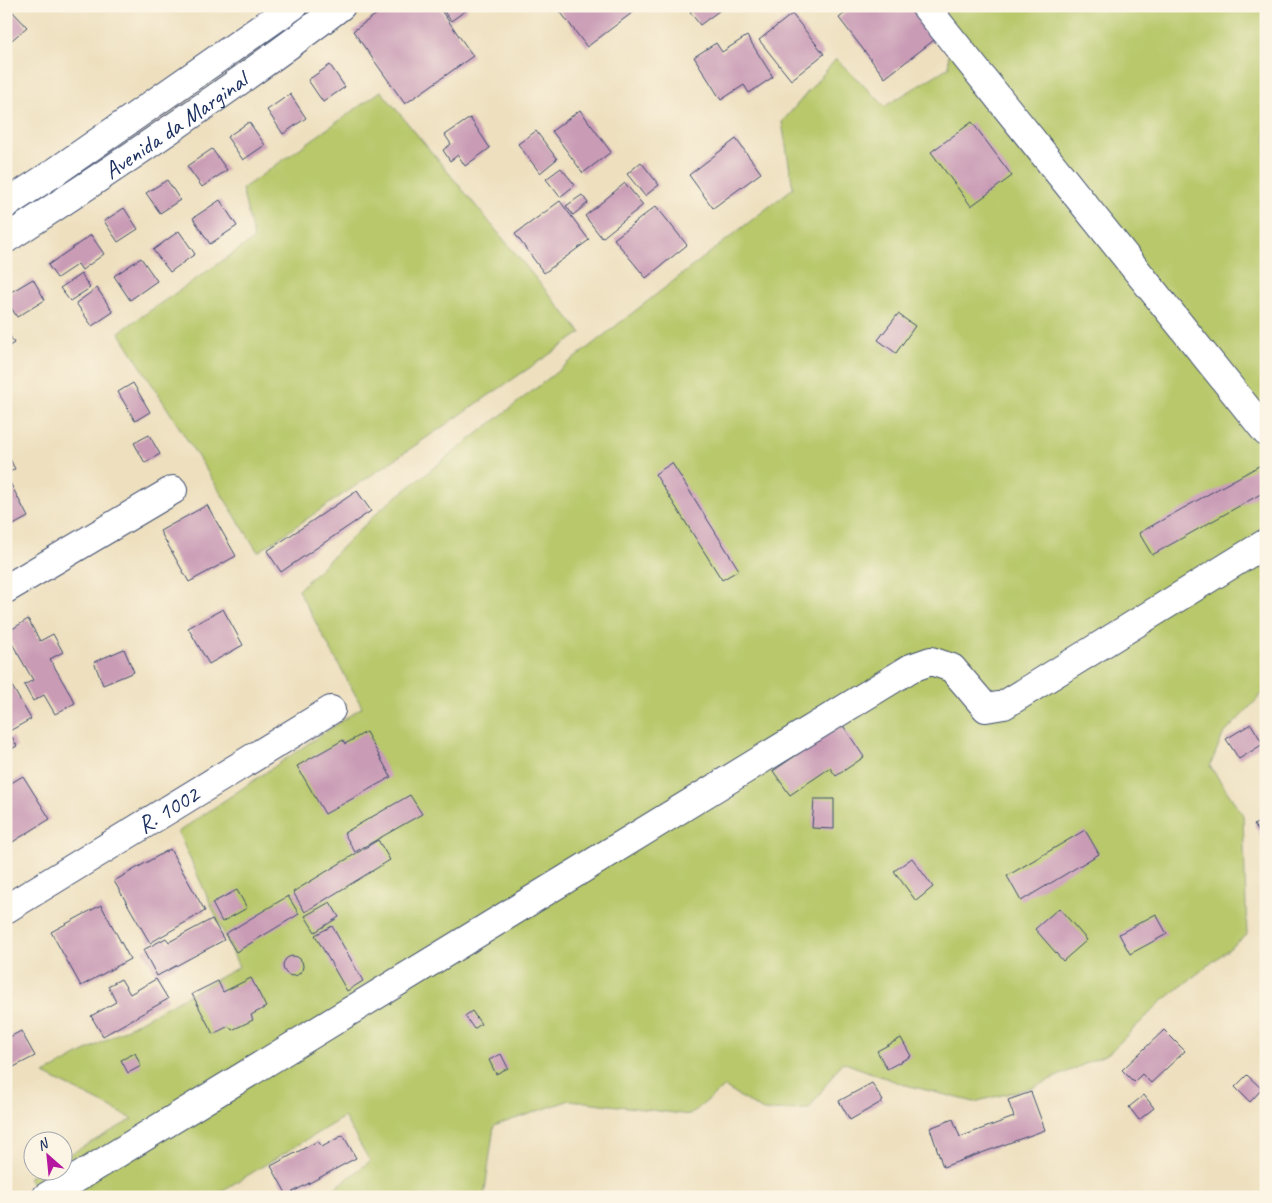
<svg xmlns="http://www.w3.org/2000/svg" width="1272" height="1203" viewBox="0 0 1272 1203" font-family="Caveat,sans-serif">
<rect width="100%" height="100%" fill="#fcf5e5"/>
<filter id="ink" filterUnits="userSpaceOnUse"><feTurbulence type="fractalNoise" baseFrequency=".02" numOctaves="2"/><feDisplacementMap in="SourceGraphic" scale="10" xChannelSelector="R" yChannelSelector="G"/><feConvolveMatrix kernelMatrix="1 2 1 2 8 2 1 2 1" color-interpolation-filters="sRGB"/></filter>
<filter id="wash" filterUnits="userSpaceOnUse"><feTurbulence type="fractalNoise" baseFrequency=".0096" numOctaves="4" result="noise"/><feDisplacementMap in="SourceGraphic" scale="20" xChannelSelector="R" yChannelSelector="G"/><feGaussianBlur stdDeviation="1.12" result="paint"/><feColorMatrix in="noise" values="0 0 0 0 0 0 0 0 0 0 0 0 0 0 0 0 0 1.4 0 .05"/><feComposite in="paint" operator="in"/></filter>
<g filter="url(#wash)">
<rect width="100%" height="100%" fill="#eee0bf"/>
<g fill="#b8c86a" stroke="#6a7c64">
<path d="M945 6H1266V690L1223 735 1210 766 1243 815 1247 935 1160 1003 1109 1053 1034 1087 974 1102 902 1084 842 1062 809 1109 763 1111 724 1087 690 1115 570 1100 494 1126 484 1197H324L370 1161 344 1117 212 1197H38L28 1177 40 1171 62 1170 63 1158 133 1119 44 1074 239 967 178 832 362 707 298 590 382 508 793 188 782 122 836 59 885 106 949 67Z"/>
<path d="M381 91 581 333 258 552 119 332 254 239 242 189Z"/>
</g>
<g id="blocks">
<g fill="#c99bb5">
<path d="M388 6H438L473 56 405 104 353 31Z"/>
<path d="M440 6H465L468 9 451 21Z"/>
<path d="M556 6H641L587 47Z"/>
<path d="M697 6H718L720 10 700 25 690 12Z"/>
<path d="M854 6H914L938 37 885 78 839 18Z"/>
<path d="M12 11 27 27 6 45V16Z"/>
<path d="M792 14 824 54 791 80 759 40Z"/>
<path d="M747 36 773 77 749 93 744 85 721 100 694 57 716 43 722 52Z"/>
<path d="M330 65 345 87 323 102 308 80Z"/>
<path d="M290 94 306 118 283 134 267 110Z"/>
<path d="M580 110 611 152 583 173 552 131Z"/>
<path d="M470 118 490 148 465 166 458 155 450 161 443 150 451 144 445 135Z"/>
<path d="M249 122 265 145 243 160 227 137Z"/>
<path d="M972 122 1012 176 971 206 931 152Z"/>
<path d="M536 131 557 159 540 173 518 144Z"/>
<path d="M736 139 761 173 713 208 689 175Z"/>
<path d="M212 149 227 170 202 187 187 166Z"/>
<path d="M641 162 659 185 645 196 627 174Z"/>
<path d="M561 168 575 185 560 197 546 179Z"/>
<path d="M167 180 180 200 160 213 146 193Z"/>
<path d="M625 183 643 205 602 238 585 216Z"/>
<path d="M582 195 588 203 573 215 566 206Z"/>
<path d="M220 200 237 226 210 244 193 218Z"/>
<path d="M560 201 589 240 544 273 515 234Z"/>
<path d="M656 206 687 245 646 278 614 239Z"/>
<path d="M124 208 138 229 118 242 104 221Z"/>
<path d="M179 231 195 254 170 272 153 250Z"/>
<path d="M91 235 104 254 82 270 78 264 57 278 48 265Z"/>
<path d="M141 258 157 281 130 300 114 276Z"/>
<path d="M81 274 90 288 70 301 60 288Z"/>
<path d="M33 279 45 300 17 317 6 300V295Z"/>
<path d="M97 288 113 312 92 326 76 303Z"/>
<path d="M898 314 915 326 896 353 878 340Z"/>
<path d="M6 329 14 343 6 348Z"/>
<path d="M133 383 150 412 135 421 118 392Z"/>
<path d="M149 435 160 454 145 463 134 443Z"/>
<path d="M10 459 15 469 6 474V461Z"/>
<path d="M1266 462V491L1152 555 1139 533Z"/>
<path d="M672 463 739 570 722 580 655 474Z"/>
<path d="M6 475 28 517 6 529Z"/>
<path d="M357 491 371 511 281 572 267 551Z"/>
<path d="M207 505 236 556 189 582 160 531Z"/>
<path d="M223 609 243 645 209 664 188 628Z"/>
<path d="M28 619 40 641 53 634 63 652 50 659 75 703 55 714 44 695 33 701 24 685 33 680 6 633Z"/>
<path d="M124 649 134 672 103 685 94 662Z"/>
<path d="M9 681 31 719 6 733V682Z"/>
<path d="M842 724 864 757 836 776 830 768 790 795 773 771Z"/>
<path d="M1251 724 1263 744 1239 759 1226 739Z"/>
<path d="M366 732 391 777 325 814 297 766 343 740 345 744Z"/>
<path d="M12 737 17 746 6 752V740Z"/>
<path d="M23 776 50 819 11 843 6 835V786Z"/>
<path d="M410 795 422 814 355 852 344 833Z"/>
<path d="M814 799H834V829L812 828Z"/>
<path d="M1266 817V843L1254 825Z"/>
<path d="M1085 830 1099 854 1021 901 1007 876Z"/>
<path d="M378 840 390 860 305 912 293 892Z"/>
<path d="M170 849 205 911 150 943 114 881Z"/>
<path d="M912 858 933 887 916 901 894 871Z"/>
<path d="M237 890 247 908 222 922 212 903Z"/>
<path d="M288 896 299 914 236 952 225 934Z"/>
<path d="M330 902 339 917 315 932 305 916Z"/>
<path d="M101 905 130 959 81 986 51 932Z"/>
<path d="M1059 908 1087 940 1063 961 1035 929Z"/>
<path d="M1156 914 1167 934 1130 954 1119 934Z"/>
<path d="M212 919 224 940 157 976 143 950 166 938 169 942Z"/>
<path d="M332 926 363 981 347 991 315 935Z"/>
<circle cx="293" cy="966" r="10"/>
<path d="M251 978 266 1007 251 1015 253 1020 232 1030 229 1026 213 1034 192 994 218 981 223 992Z"/>
<path d="M121 979 130 994 156 979 168 999 103 1036 91 1016 116 1002 108 986Z"/>
<path d="M472 1011 481 1024 474 1029 465 1016Z"/>
<path d="M1164 1030 1185 1051 1151 1083 1142 1074 1134 1082 1122 1070Z"/>
<path d="M21 1031 35 1056 6 1071V1034L8 1038Z"/>
<path d="M901 1038 911 1056 887 1069 877 1051Z"/>
<path d="M135 1053 141 1066 128 1073 121 1060Z"/>
<path d="M501 1054 508 1068 496 1074 489 1060Z"/>
<path d="M1247 1075 1262 1089 1250 1102 1235 1087Z"/>
<path d="M872 1083 883 1101 850 1120 839 1101Z"/>
<path d="M1031 1092 1045 1130 943 1167 930 1128 953 1119 960 1137 1014 1117 1008 1100Z"/>
<path d="M1144 1095 1154 1108 1139 1120 1129 1107Z"/>
<path d="M343 1135 356 1158 287 1195 271 1166 318 1141 322 1147Z"/>
</g>
</g>
</g>
<g filter="url(#ink)">
<use href="#blocks" fill-opacity="0" stroke="#3b4a6d" stroke-width="1"/>
<g fill="none" stroke-linecap="round" stroke-linejoin="round">
<g stroke="#3b4a6d" stroke-width="30">
<g id="street">
<path d="M925 6 1266 432"/>
<path d="M6 589 173 490"/>
<path id="s1" d="M6 909 331 710"/>
<path d="M46 1197 911 668 931 661 952 668 986 708 1004 705 1266 543"/>
</g>
</g>
<g stroke="#3b4a6d" stroke-width="30">
<g id="secondary">
<path d="M6 204 55 172 293 6"/>
<path id="s2" d="M6 239C120 165 233 89 341 6"/>
</g>
</g>
<use href="#street" stroke="#fff" stroke-width="28"/>
<use href="#secondary" stroke="#fff" stroke-width="28"/>
</g>
</g>
<g text-anchor="middle" stroke-width="5" stroke-linejoin="round" paint-order="stroke">
<g font-size="24" fill="#1b2f5e" stroke="#fcf5e5">
<text dy="8" stroke="none"><textPath href="#s2" startOffset="204">Avenida da Marginal</textPath></text>
<text dy="8" stroke="none"><textPath href="#s1" startOffset="190">R. 1002</textPath></text>
</g>
</g>
<rect width="1272" height="1203" fill="none" stroke="#fcf5e5" stroke-width="25"/>
<g transform="translate(48 1156) rotate(333)"><circle r="24" fill="#fcf5e5" stroke="#a2a6af"/>
<path d="M0-4L9 19L0 12L-9 19Z" fill="#b5179e"/>
<text y="-8" font-size="14" font-weight="bold" text-anchor="middle" fill="#1b2f5e">N</text>
</g>
</svg>
